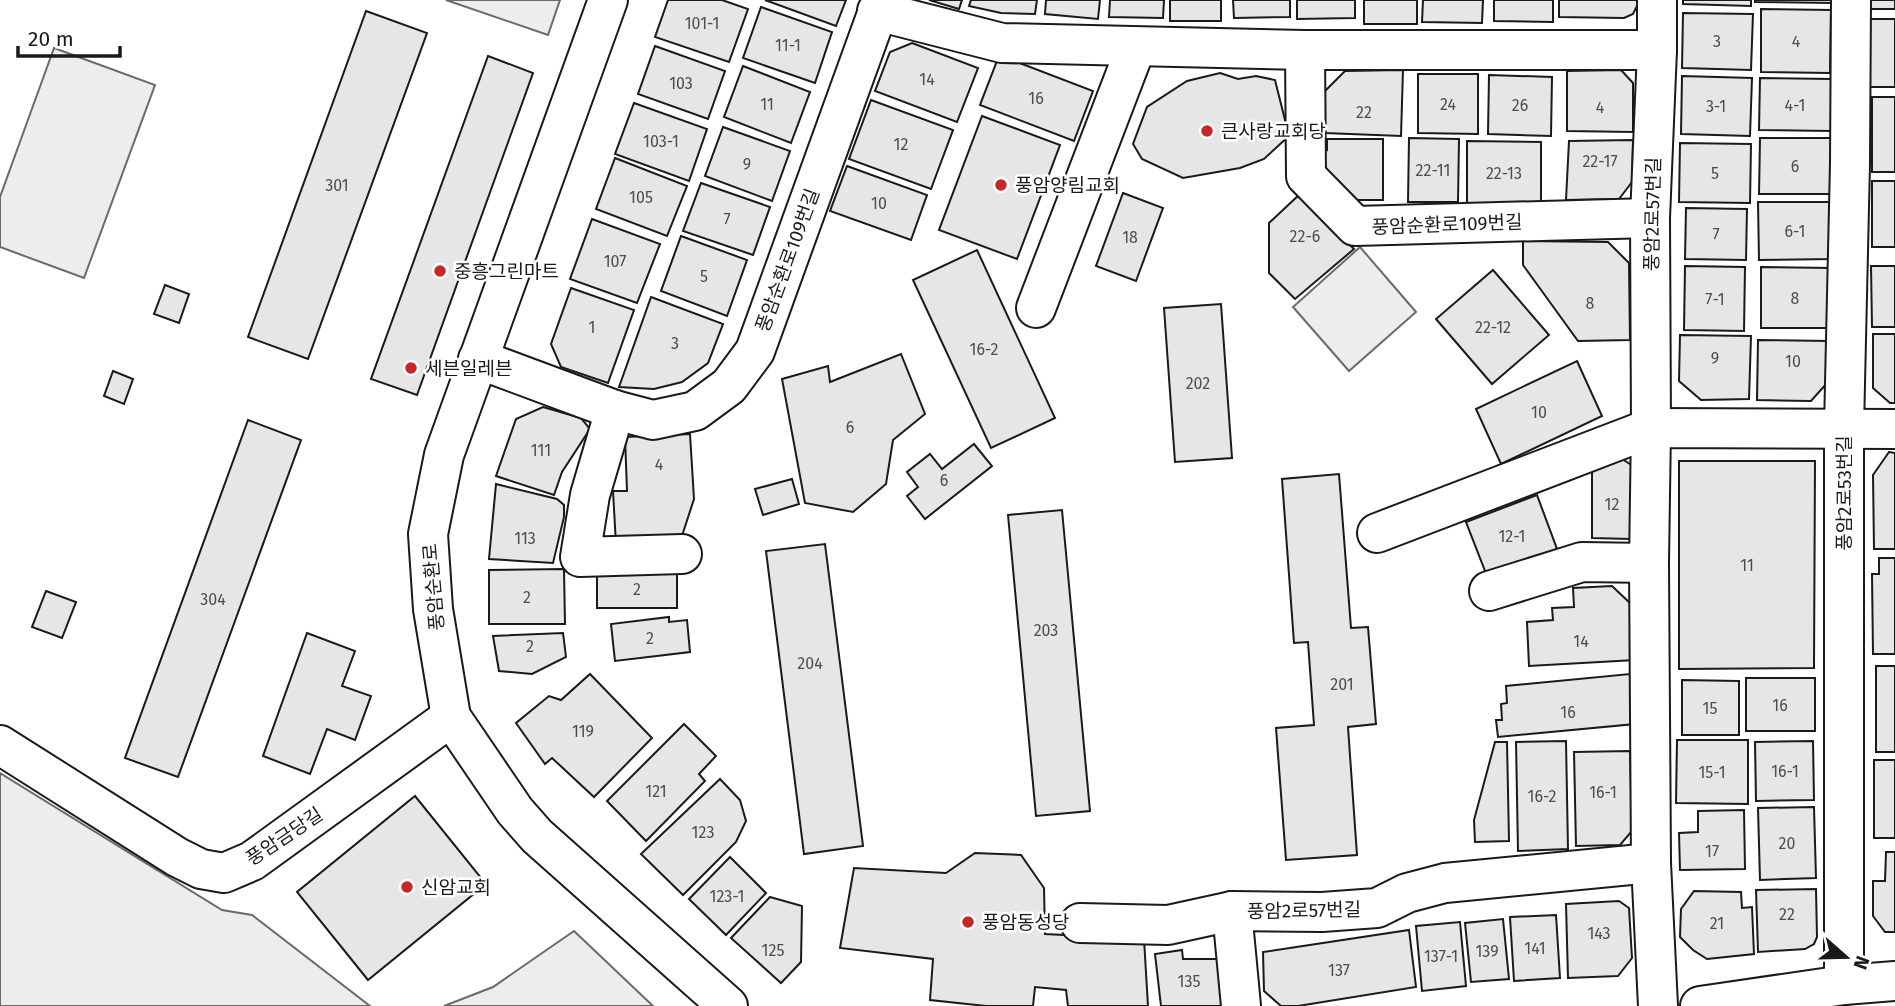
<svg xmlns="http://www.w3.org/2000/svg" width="1895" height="1006" viewBox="0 0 1895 1006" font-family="'Fira Sans','Noto Sans KR',sans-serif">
<rect width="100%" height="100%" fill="#fff"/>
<g fill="#ededed" stroke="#6a6a6a" stroke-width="2">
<path d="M446 0H560L548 35Z"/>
<path d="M54 48 155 85 84 278 0 247V197Z"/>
<path d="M1360 247 1416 312 1349 371 1293 307Z"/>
<path d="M0 773 222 910 252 915 370 1006H0Z"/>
<path d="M574 931 653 1006H444L493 987Z"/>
</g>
<g fill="#e6e6e6" stroke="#1a1a1a" stroke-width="2">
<path d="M668 0H722L748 9 729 62 655 37Z"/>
<path d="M765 0H846L836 26Z"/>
<path d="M929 0H962L959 9Z"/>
<path d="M971 0H1037L1035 14 1001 13 969 6Z"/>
<path d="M1046 0H1100L1098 19 1045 14Z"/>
<path d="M1110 0H1164L1163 18 1109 17Z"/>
<rect x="1170" y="0" width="51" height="21"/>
<path d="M1233 0H1290V17L1234 18Z"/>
<path d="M1297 0H1355V18L1297 19Z"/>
<rect x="1364" y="0" width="53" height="24"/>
<path d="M1423 0H1483L1482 23 1422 22Z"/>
<path d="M1494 0H1553V22L1494 21Z"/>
<path d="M1559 0H1637V6L1633 14 1624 18 1559 17Z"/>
<path d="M1683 0H1751V6L1683 4Z"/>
<path d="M1755 0H1834V3L1755 2Z"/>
<rect x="1869" y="0" width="26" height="9"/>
<path d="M761 7 832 32 815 83 743 58Z"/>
<path d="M1761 9 1831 10 1830 73 1761 72Z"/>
<path d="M366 11 427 33 308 359 248 337Z"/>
<path d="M1683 13 1753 14 1751 70 1682 68Z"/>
<rect x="1870" y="19" width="25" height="68"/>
<path d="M912 43 978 68 957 122 875 91 890 52Z"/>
<path d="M655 46 725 71 708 119 638 94Z"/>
<path d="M488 56 533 73 417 395 371 379Z"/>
<path d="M1009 59 1093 91 1074 141 980 105 997 61Z"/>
<path d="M743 66 810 92 791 143 724 117Z"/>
<path d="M1403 70 1401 136 1325 133V91L1345 71Z"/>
<path d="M1621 70 1633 83V132L1567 131V71Z"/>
<path d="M1220 73 1238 79 1256 76 1275 80 1289 136 1264 159 1240 168 1183 178 1142 159 1133 144 1147 107 1187 81Z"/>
<path d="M1418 74H1478V134L1418 133Z"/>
<path d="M1489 75 1552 77 1551 136 1488 134Z"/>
<path d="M1682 76 1752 78 1750 136 1681 134Z"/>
<path d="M1760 78 1832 79 1831 131 1759 130Z"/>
<rect x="1872" y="97" width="23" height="75"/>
<path d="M871 100 953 130 931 189 849 159Z"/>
<path d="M634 103 707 129 689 181 615 154Z"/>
<path d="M982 116 1060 145 1017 259 939 230Z"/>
<path d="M723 127 790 151 772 201 705 176Z"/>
<path d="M1409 138 1459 139 1458 202H1408Z"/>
<path d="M1760 138H1832L1831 194H1759Z"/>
<path d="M1327 139H1383V200H1351L1323 169V149L1327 150Z"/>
<path d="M1633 140 1632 182 1619 199 1566 200 1569 141Z"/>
<path d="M1467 141 1541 142V204L1467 203Z"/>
<path d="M1680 143 1751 144 1750 203 1679 202Z"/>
<path d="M615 158 687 186 667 236 596 209Z"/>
<path d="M847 166 927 195 911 240 830 211Z"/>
<rect x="1872" y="181" width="23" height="66"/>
<path d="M701 183 770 207 753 255 683 231Z"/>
<path d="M1123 193 1163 208 1136 281 1096 266Z"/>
<path d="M1300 194 1354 249 1295 299 1269 273V223Z"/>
<path d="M1758 202H1831L1832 259 1759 260Z"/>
<path d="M1686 208 1747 209 1746 260 1685 259Z"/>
<path d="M592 219 660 244 637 303 570 279Z"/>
<path d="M681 236 747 260 727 316 661 291Z"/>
<path d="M1523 241 1608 242 1629 263 1630 340 1578 341 1523 265Z"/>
<path d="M977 250 1055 418 991 448 913 280Z"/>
<path d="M1685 266 1745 267 1744 331 1684 330Z"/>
<path d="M1871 266H1895V327H1872Z"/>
<path d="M1761 267 1830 268V328H1761Z"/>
<path d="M1493 270 1549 335 1492 384 1436 319Z"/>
<path d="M165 285 189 294 179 323 154 314Z"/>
<path d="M571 288 634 310 608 383 561 367 551 344Z"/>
<path d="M651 297 723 324 708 363 682 382 654 389 619 387Z"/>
<path d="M1221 304 1232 458 1175 462 1164 308Z"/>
<path d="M1873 334H1895V403H1890L1873 388Z"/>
<path d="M1680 335 1751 336 1749 399 1701 400 1679 381Z"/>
<path d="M1758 340 1829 341 1828 382 1811 401 1757 400Z"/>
<path d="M901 354 925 414 893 440 886 484 853 512 805 503 782 379 828 366 830 382Z"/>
<path d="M1577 361 1602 416 1501 464 1476 409Z"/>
<path d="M113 371 133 379 124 404 104 396Z"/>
<path d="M543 407 581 418 590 429 562 472 554 495 496 476 516 419Z"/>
<path d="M248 420 301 440 178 777 125 758Z"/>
<path d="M690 434 694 499 680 542 616 545 613 491H627L625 437Z"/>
<path d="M974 444 992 466 925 519 907 496 918 487 907 472 930 454 942 469Z"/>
<path d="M1889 452 1895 453V549H1874L1873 475Z"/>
<path d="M1619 457 1633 466 1631 539 1592 538V469Z"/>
<path d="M1679 461H1815L1814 668 1679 669Z"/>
<path d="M1339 474 1351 628 1368 627 1376 724 1348 727 1357 855 1286 860 1276 728 1314 725 1308 642 1294 643 1282 479Z"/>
<path d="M792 479 799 504 763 515 755 489Z"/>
<path d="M496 484 557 499 564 505V517L553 563 489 559Z"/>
<path d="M1537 495 1557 549 1487 576 1466 522Z"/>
<path d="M1062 510 1090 811 1036 816 1008 515Z"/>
<path d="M825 544 863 846 804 854 766 551Z"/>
<path d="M1879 558H1895V654H1873L1872 574H1879Z"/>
<path d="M564 569 565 624H489V570Z"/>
<rect x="597" y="570" width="80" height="38"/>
<path d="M1612 586 1632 605 1635 660 1529 666 1527 622 1553 620 1552 608 1574 607 1573 588Z"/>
<path d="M46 591 76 602 62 638 32 627Z"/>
<path d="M669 617V622L687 620 690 652 615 661 611 624Z"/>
<path d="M307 633 355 651 342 686 371 696 355 740 327 729 310 774 263 756Z"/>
<path d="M563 633 566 657 532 674 499 671 493 636Z"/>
<rect x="1876" y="666" width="19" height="86"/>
<path d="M590 674 652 738 594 797 552 758 545 764 516 723 549 696 561 700Z"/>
<path d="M1630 674 1635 724 1498 737 1496 720H1502L1501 704 1507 703 1506 686Z"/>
<rect x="1746" y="678" width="69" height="53"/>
<path d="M1682 680 1739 681V735H1682Z"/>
<path d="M684 724 716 756 699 774 705 781 646 841 607 801Z"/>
<path d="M1677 740H1748V804L1676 803Z"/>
<path d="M1566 741 1568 849 1518 851 1516 742Z"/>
<path d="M1813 741 1814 800 1756 801 1755 742Z"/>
<path d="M1495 742H1507L1509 841 1475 842 1474 820Z"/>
<path d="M1630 751 1632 831 1620 845 1576 846 1574 752Z"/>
<rect x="1874" y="760" width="21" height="78"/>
<path d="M720 779 740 800 746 821 736 842 683 895 641 854Z"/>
<path d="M415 796 486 884 368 980 297 892Z"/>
<path d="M1814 807 1816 878 1760 880 1758 808Z"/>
<path d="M1744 810 1745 869 1680 870 1679 833 1698 832V811Z"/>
<path d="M1886 852H1895V932H1885L1873 916V881H1885Z"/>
<path d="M975 853 1021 855 1044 888 1045 934 1144 939 1148 1006H1068L1066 990 1035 987 1033 1006H986L930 1000 933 959 840 948 854 868 946 873Z"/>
<path d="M730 857 766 893 726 935 689 899Z"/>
<path d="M1816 889 1817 937 1814 944 1805 949 1758 952 1756 890Z"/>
<path d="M1694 891 1741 892 1742 908 1752 907 1754 954 1707 959 1693 950 1680 937 1681 909Z"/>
<path d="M770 897 802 906 801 962 781 983 731 938Z"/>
<path d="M1619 901 1629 908 1632 958 1618 976 1568 978 1566 904Z"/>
<path d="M1556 915 1560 978 1514 981 1510 917Z"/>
<path d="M1503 919 1509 979 1471 982 1465 923Z"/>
<path d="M1460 922 1466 986 1422 991 1416 926Z"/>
<path d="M1409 930 1416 987 1298 1006H1281L1264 991 1263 952Z"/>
<path d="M1182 950 1183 959H1219L1222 1003 1220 1006H1161L1155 954Z"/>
</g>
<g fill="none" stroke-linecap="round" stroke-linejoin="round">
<g stroke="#1a1a1a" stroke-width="42">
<g id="minor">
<path d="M608 0 444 455 428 534 433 609 451 717 515 811 537 836 728 1006"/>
<path d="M1657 0V50L1650 218 1651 428 1649 563 1651 863 1658 1006"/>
<path d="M877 11 1002 43 1305 50H1657"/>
<path d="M1305 50 1306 176 1355 226 1650 218"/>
<path d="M1036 308 1136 47"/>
<path d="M478 359 615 410 653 420 695 411 729 386 755 351 882 0"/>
<path d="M615 410 590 495 580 557 682 554"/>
<path d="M1377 533 1651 428 1895 429"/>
<path d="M1489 591 1582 562 1649 563"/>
<path d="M0 745 177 857 201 869 224 873 252 861 451 717"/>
<path d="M1232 911 1241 1006"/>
<path d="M1080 923 1168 925 1232 911 1322 912 1377 908 1407 893 1445 883 1651 863"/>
<path d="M1844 985V428L1850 163 1851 0"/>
<path d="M1700 1006 1844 985 1895 981"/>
</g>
</g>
<use href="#minor" stroke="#fff" stroke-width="38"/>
</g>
<g fill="#c62828" stroke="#fff" stroke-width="2.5">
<circle cx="1207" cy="131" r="7"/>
<circle cx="1001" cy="185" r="7"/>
<circle cx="440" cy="271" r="7"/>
<circle cx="411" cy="368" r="7"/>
<circle cx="407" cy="887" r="7"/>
<circle cx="968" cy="922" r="7"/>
</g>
<g text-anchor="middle" stroke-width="5" stroke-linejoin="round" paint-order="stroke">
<g font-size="16" fill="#4d4d4d">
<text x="702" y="29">101-1</text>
<text x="1717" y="47">3</text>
<text x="1796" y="47">4</text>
<text x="788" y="51">11-1</text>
<text x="927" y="85">14</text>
<text x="681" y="89">103</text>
<text x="1036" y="104">16</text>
<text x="767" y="110">11</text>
<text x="1448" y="110">24</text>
<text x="1520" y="111">26</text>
<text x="1795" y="111">4-1</text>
<text x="1716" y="112">3-1</text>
<text x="1600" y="113">4</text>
<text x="1364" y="118">22</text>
<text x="661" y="147">103-1</text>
<text x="901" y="150">12</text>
<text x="1600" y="167">22-17</text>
<text x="747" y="170">9</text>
<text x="1795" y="172">6</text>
<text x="1433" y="176">22-11</text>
<text x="1504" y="179">22-13</text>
<text x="1715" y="179">5</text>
<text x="337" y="191">301</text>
<text x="641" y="203">105</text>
<text x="879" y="209">10</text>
<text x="727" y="225">7</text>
<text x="1795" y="237">6-1</text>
<text x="1716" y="240">7</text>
<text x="1305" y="242">22-6</text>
<text x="1130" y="243">18</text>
<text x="615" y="267">107</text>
<text x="704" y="282">5</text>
<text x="1795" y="304">8</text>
<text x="1715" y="305">7-1</text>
<text x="1590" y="309">8</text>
<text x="592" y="333">1</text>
<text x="1493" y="333">22-12</text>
<text x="675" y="349">3</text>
<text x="984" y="355">16-2</text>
<text x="1715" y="364">9</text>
<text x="1793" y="367">10</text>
<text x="1198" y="389">202</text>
<text x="1539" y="418">10</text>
<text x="850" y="433">6</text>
<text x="541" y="456">111</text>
<text x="659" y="470">4</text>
<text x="944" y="486">6</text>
<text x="1612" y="510">12</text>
<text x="1512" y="542">12-1</text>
<text x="525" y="544">113</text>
<text x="1747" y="571">11</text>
<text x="637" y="595">2</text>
<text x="527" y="603">2</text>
<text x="213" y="605">304</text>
<text x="1046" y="636">203</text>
<text x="650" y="644">2</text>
<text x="1581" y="647">14</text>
<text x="530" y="652">2</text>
<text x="810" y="669">204</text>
<text x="1342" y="690">201</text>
<text x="1780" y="711">16</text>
<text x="1710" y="714">15</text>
<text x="1568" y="718">16</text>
<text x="583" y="737">119</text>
<text x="1785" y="777">16-1</text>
<text x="1712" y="778">15-1</text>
<text x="656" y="797">121</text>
<text x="1603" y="798">16-1</text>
<text x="1542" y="802">16-2</text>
<text x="703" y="838">123</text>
<text x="1787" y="849">20</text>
<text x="1712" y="857">17</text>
<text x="727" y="902">123-1</text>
<text x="1787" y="920">22</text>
<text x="1717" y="929">21</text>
<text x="1599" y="939">143</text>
<text x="1535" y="954">141</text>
<text x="773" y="956">125</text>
<text x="1487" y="957">139</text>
<text x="1441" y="962">137-1</text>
<text x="1339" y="976">137</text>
<text x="1189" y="987">135</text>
</g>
<g font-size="19" fill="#1a1a1a" stroke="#fff" text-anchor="start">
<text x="1221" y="138">큰사랑교회당</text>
<text x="1015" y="192">풍암양림교회</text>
<text x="454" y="278">중흥그린마트</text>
<text x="425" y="375">세븐일레븐</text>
<text x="421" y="894">신암교회</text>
<text x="982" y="929">풍암동성당</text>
</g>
<g font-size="19" fill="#1a1a1a" stroke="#fff">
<text transform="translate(1652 214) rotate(-89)" y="7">풍암2로57번길</text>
<text transform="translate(1447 224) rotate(-2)" y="7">풍암순환로109번길</text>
<text transform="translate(787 260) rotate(-70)" y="7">풍암순환로109번길</text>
<text transform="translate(1844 493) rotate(-90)" y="7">풍암2로53번길</text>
<text transform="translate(433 587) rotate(-95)" y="7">풍암순환로</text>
<text transform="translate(284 836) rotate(-34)" y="7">풍암금당길</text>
<text transform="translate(1304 910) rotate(-1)" y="7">풍암2로57번길</text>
</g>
</g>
<g transform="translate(1846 957) rotate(110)" stroke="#ffffff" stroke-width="5" paint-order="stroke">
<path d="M0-5L12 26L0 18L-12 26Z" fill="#1a1a1a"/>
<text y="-10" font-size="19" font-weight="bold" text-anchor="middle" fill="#1a1a1a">N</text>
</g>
<path d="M18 46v10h102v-10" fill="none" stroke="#1a1a1a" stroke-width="3.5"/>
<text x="28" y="46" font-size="21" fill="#1a1a1a" stroke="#ffffff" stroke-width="5" paint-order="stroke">20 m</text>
</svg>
